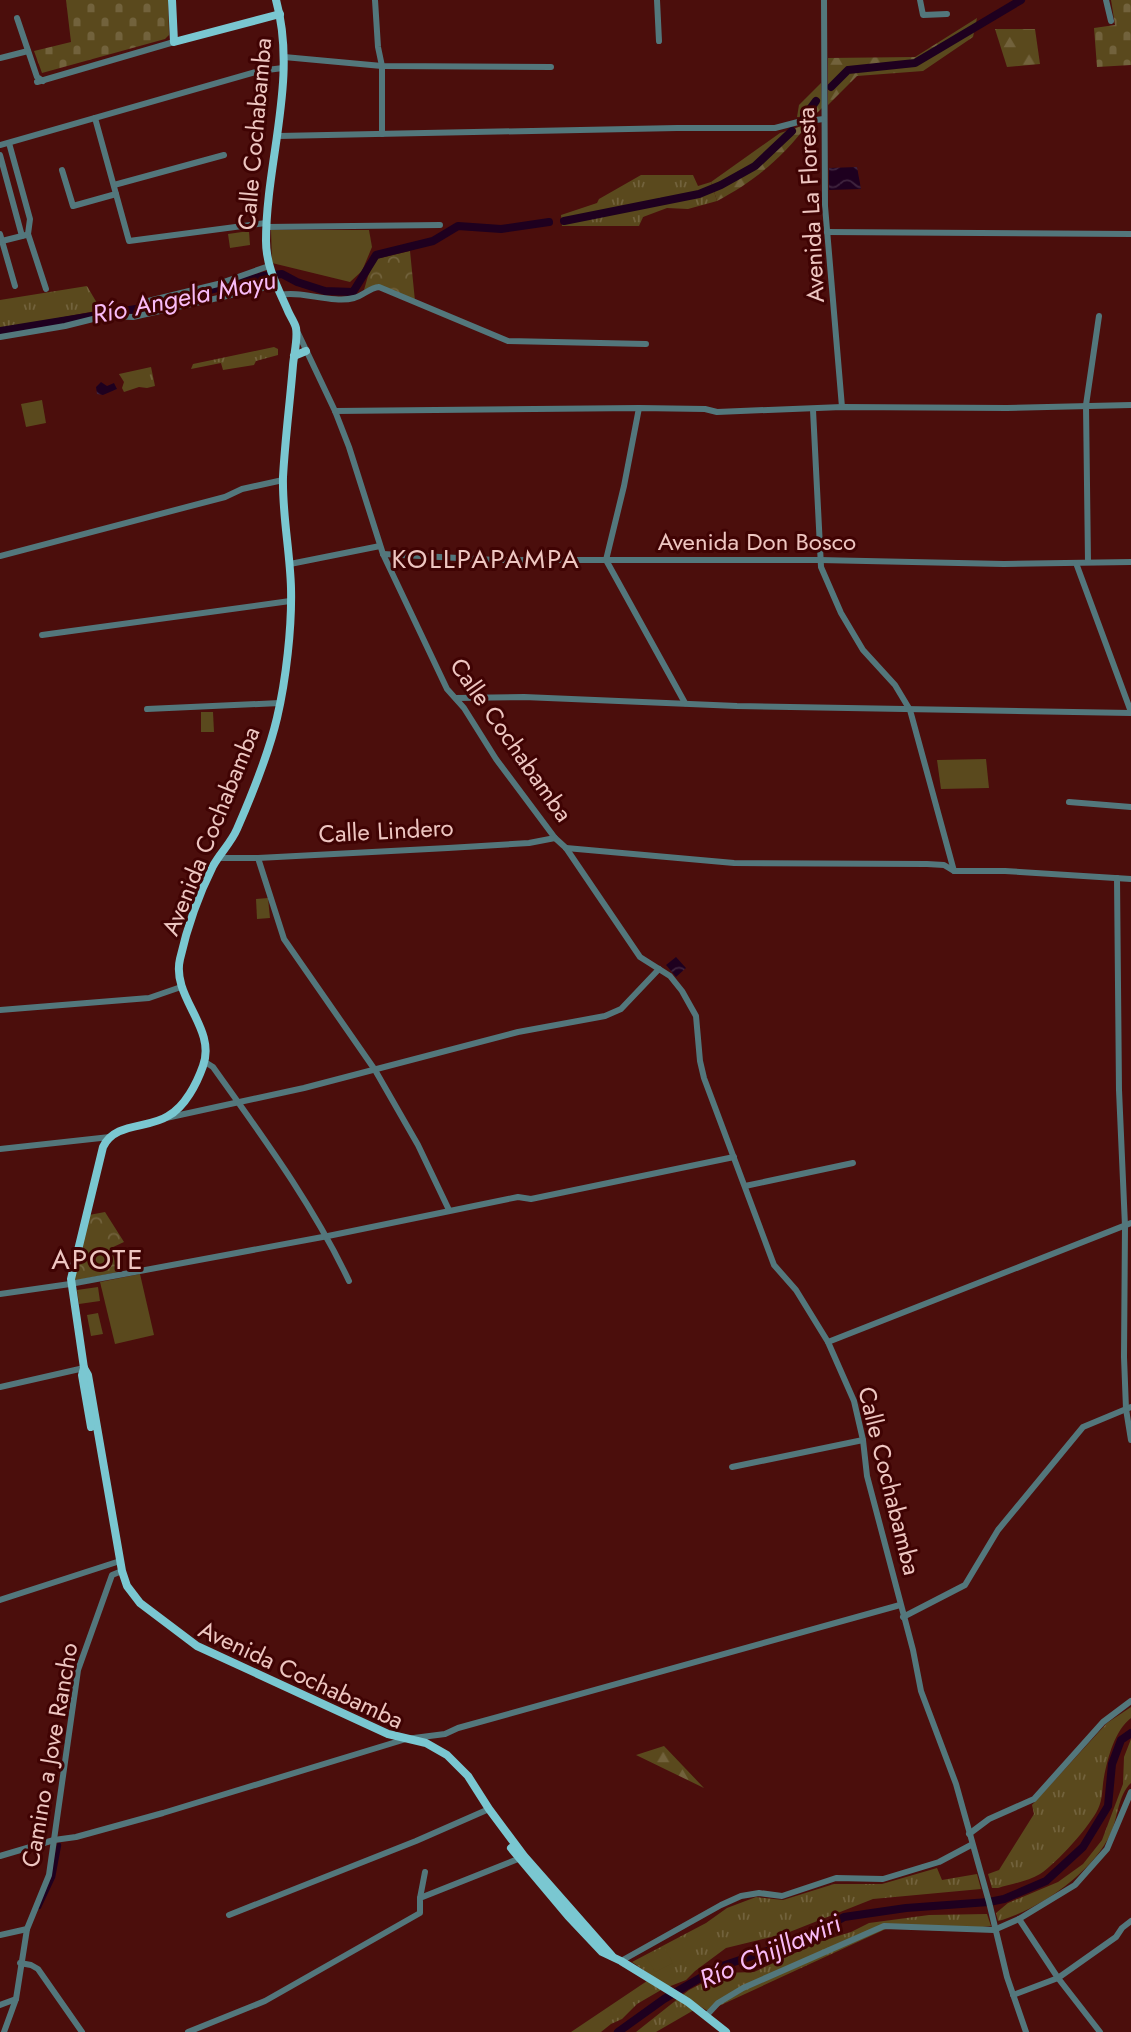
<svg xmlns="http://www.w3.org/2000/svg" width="1131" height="2032" viewBox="0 0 1131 2032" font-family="Jost,sans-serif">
<defs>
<pattern id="grass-tufts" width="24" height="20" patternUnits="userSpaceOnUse" patternTransform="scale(1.75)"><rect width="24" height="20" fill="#5a491d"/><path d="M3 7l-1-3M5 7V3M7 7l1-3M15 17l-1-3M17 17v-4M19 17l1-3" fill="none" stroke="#72623c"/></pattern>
<pattern id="forest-firs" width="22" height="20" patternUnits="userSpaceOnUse" patternTransform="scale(1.75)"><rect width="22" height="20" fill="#5a491d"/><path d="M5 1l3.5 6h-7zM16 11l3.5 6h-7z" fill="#72623c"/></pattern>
<pattern id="cemetery-stones" width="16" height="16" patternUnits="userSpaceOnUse" patternTransform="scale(1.75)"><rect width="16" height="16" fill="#5a491d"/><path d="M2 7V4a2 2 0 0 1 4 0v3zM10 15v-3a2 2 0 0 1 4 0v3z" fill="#72623c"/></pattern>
<pattern id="park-crowns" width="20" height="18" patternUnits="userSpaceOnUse" patternTransform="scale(1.75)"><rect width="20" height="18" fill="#5a491d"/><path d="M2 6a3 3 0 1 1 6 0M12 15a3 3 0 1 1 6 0" fill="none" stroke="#72623c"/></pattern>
<pattern id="water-waves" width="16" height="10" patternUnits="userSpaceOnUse" patternTransform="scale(1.75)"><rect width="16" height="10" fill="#1e001f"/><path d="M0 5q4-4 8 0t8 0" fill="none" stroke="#3f243e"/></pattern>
</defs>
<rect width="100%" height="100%" fill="#4b0e0c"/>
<g fill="url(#grass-tufts)">
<path d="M641 175H693L698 186 711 182 717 201 688 209 667 208 643 217 639 226H562L561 215 597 203 599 199Z"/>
<path d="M87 286 101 310 0 329V300Z"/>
<path d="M274 347 278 349V355L256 361 254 365 223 370 221 363 191 369 193 364Z"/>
<path d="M151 367 155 386 147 388 139 387 124 392 122 388 124 382 119 374Z"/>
<path d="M1131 1707V1718C1115 1730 1108 1757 1104 1777 1102 1787 1103 1799 1098 1809 1090 1826 1057 1863 1040 1874 1029 1881 1011 1884 998 1888H992L988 1874 999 1870 1034 1814 1032 1805 1107 1723Z"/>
<path d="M1131 1739V1783C1118 1795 1118 1817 1111 1833 1093 1872 1039 1910 998 1921L996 1913 1008 1903 1058 1882 1083 1864 1102 1840 1123 1784 1124 1757Z"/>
<path d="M937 1868 942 1880 977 1874 981 1889 873 1899 787 1933 726 1948 695 1971 686 1980 668 1987 632 1962 706 1923 727 1908 756 1897 783 1900 834 1884H882Z"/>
<path d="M987 1914 991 1926 949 1931 888 1928 708 2011 691 2001 694 2010 656 2032H636L689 1990 722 1973 754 1972 819 1942 851 1932 869 1923 929 1915Z"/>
<path d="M647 1981 661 1990 637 2004 622 2019 611 2024 601 2032H571Z"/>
</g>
<g fill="url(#forest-firs)">
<path d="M977 18 973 37 923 71 857 76 828 105V58L915 57Z"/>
<path d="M995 29H1035L1040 64 1007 67Z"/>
<path d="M821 83 822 108 813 117H797L799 105Z"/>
<path d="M808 124C782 158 755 181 717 201L711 182 780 133Z"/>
<path d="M664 1746 704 1788 636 1755Z"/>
</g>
<g fill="url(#cemetery-stones)">
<path d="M66 0H168L169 35 165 39 42 73 34 51 71 42Z"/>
<path d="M1111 0H1131V65L1097 67 1094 28 1115 25Z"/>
</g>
<g fill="url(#park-crowns)">
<path d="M410 251 415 301 379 285 364 290 368 276 376 259Z"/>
<path d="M105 1212 124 1242 111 1248 118 1272 73 1281 89 1215Z"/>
</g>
<g fill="#5a491d">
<path d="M271 230H369L372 247 362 271 350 282 272 263Z"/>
<path d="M249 231 250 245 230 248 228 234Z"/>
<path d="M42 400 46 423 26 427 21 404Z"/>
<path d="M201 712H213L214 732H201Z"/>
<path d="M986 759 989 788 941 789 937 760Z"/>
<path d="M268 898 270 918 257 919 256 899Z"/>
<path d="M140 1274 154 1335 115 1344 100 1282Z"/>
<path d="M98 1287 100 1301 79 1304 77 1290Z"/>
<path d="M98 1313 103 1334 91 1336 87 1315Z"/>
<path d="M664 1947 673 1963 655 1972 646 1956Z"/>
</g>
<g fill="url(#water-waves)">
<path d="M857 167 861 189 829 190V168Z"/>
<path d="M101 382 107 386 114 383 117 389 103 395 97 394 96 387Z"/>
<path d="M676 957 686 968 676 977 666 965Z"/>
</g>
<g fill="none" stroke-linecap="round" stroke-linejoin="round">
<path stroke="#1e001f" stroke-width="4.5" d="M39 1907 53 1877 59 1845"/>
<g stroke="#1e001f" stroke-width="8">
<path d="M831 87 848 70 915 63 1021 0"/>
<path d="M804 117 816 101"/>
<path d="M564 221 699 194 721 185 755 166 792 131"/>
<path d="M0 331 142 308 263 276 282 274 297 282 325 291 353 292 376 255 433 241 458 226 501 229 549 222"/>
<path d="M618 2032 664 1999 719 1967 809 1937 844 1917 906 1908 989 1902 1004 1899 1046 1881 1083 1847 1108 1806 1112 1764 1121 1740 1131 1733"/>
</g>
<g stroke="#53777c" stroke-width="6">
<path d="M375 0 378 47 382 66V134"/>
<path d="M657 0 659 41"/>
<path d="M824 0 825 206 842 407"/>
<path d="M920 0 923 15 947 14"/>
<path d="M1106 0 1111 21"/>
<path d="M17 18 37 77 43 81"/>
<path d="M284 57 382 66 551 67"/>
<path d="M0 58 28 51"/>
<path d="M37 82 174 42"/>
<path d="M95 118 129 241 266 223"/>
<path d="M278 136 677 128H775L798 122 824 119"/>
<path d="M9 143 30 219 28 234 46 289"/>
<path d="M0 145 259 71 283 68"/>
<path d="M0 155 22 236"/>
<path d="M62 170 73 206 116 194"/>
<path d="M114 185 224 155"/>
<path d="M266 227 440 225"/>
<path d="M827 232 1131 234"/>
<path d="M0 234 15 286"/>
<path d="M2 241 26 235"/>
<path d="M281 295C299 290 333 304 354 298 363 296 369 288 379 287L508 341 646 344"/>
<path d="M140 303 218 284 269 266"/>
<path d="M298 333 335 411 349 447 383 554 447 689 464 708 496 759 555 838 566 848 640 957 670 976 682 991 696 1016 700 1061 704 1078 774 1265 796 1290 828 1342 854 1401 863 1440 867 1476 913 1650 921 1691 956 1784 989 1902 1007 1977 1026 2032"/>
<path d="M0 337 65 326 105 316 133 317 276 285"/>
<path d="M639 408 624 486 606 560 685 703"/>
<path d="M813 410 821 567 841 613 863 650 895 685 910 710 954 871"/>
<path d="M335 411 639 408 705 409 717 412 842 407 1007 408 1131 405"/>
<path d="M383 554 496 560H820L1004 564 1131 562"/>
<path d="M0 556 225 497 242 489 283 480"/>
<path d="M1088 562 1086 405 1099 316"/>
<path d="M1076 563 1131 712"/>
<path d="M290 564 380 546"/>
<path d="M42 635 290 601"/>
<path d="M456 698 524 697 737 706 1131 713"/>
<path d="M147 709 280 703"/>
<path d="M1069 802 1131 807"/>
<path d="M566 848 734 863 927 864 944 865 954 871H1005L1131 879"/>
<path d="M218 858H258L448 848 529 843 555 838"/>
<path d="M258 858 284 939 375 1070 418 1145 449 1210"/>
<path d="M1117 878 1119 1090 1125 1226 1124 1357 1126 1409 1131 1440"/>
<path d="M0 1010 149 998 181 987"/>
<path d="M205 1062 213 1067C262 1136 312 1203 349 1281"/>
<path d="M166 1118 304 1088 518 1032 605 1016 621 1009 659 969"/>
<path d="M0 1149 110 1137"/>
<path d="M745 1186 853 1163"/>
<path d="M0 1294 70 1284 328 1236 518 1197 531 1199 734 1157"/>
<path d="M828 1342 1131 1223"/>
<path d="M0 1387 84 1368"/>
<path d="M732 1467 863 1440"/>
<path d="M0 1600 120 1561"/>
<path d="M903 1617 965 1585 998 1530 1083 1427 1131 1407"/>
<path d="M969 1834 989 1819 1034 1799 1103 1722 1131 1701"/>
<path d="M0 1856 54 1840 76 1837 163 1813 406 1739 445 1734 458 1728 900 1605"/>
<path d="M420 1898 425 1872"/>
<path d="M229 1915 416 1841 489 1809"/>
<path d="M1019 1919 1058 1978 1100 2032"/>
<path d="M0 1935 27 1929"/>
<path d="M621 1961 721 1905 741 1896 759 1893 782 1896 836 1878 883 1879 939 1862 971 1845"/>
<path d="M20 1963 31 1965 38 1969 82 2032"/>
<path d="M1013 1995 1058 1978 1116 1937 1122 1928 1131 1921"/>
<path d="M0 2005 16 1999"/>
<path d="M706 2016 718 2003 743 1988 884 1926 994 1930 1019 1919 1075 1885 1107 1849 1131 1792"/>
<path d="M4 2032 16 1999 27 1929 49 1875 78 1670 112 1575 122 1571"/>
<path d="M188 2032 265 2001 420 1913V1898L523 1857"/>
</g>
<g stroke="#7ac7d1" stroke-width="8">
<path d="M172 0 174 42 280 14"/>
<path d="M276 0C298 79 266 161 266 241 266 267 278 288 288 311 290 316 295 323 296 328 298 339 294 354 293 365 290 402 285 440 283 477 282 514 290 551 291 588 292 627 286 680 277 718 269 752 251 797 237 829 231 843 220 853 213 866 199 894 187 928 180 959 171 997 217 1028 203 1066 197 1083 185 1107 168 1116 148 1129 115 1122 103 1147L71 1279 84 1368 88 1375 122 1571 127 1586 140 1603 197 1646 388 1734 426 1743 447 1755 468 1776 489 1809 524 1856 612 1956"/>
<path d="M294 356 306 351"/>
<path d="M84 1368 82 1375 91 1427"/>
<path d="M511 1848 568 1916 602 1952 621 1961 688 2002 726 2032"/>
</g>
</g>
<g text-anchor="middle" stroke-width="6" stroke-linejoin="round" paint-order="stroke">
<g font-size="24" fill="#eec6c1" stroke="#3f0303">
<text transform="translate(255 134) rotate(-85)" y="8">Calle Cochabamba</text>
<text transform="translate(811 205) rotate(-93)" y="8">Avenida La Floresta</text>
<text x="757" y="550">Avenida Don Bosco</text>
<text transform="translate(511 740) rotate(55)" y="8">Calle Cochabamba</text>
<text transform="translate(211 831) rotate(-68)" y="8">Avenida Cochabamba</text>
<text transform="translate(386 831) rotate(-3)" y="8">Calle Lindero</text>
<text transform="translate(889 1481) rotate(76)" y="8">Calle Cochabamba</text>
<text transform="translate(301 1675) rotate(25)" y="8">Avenida Cochabamba</text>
<text transform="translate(50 1755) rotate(-80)" y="8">Camino a Jove Rancho</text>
</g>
<g font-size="26" font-style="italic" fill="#f8bbf7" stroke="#3f0303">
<text transform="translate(184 297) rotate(-11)" y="9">Río Angela Mayu</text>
<text transform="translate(770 1951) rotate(-23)" y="9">Río Chijllawiri</text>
</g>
<g font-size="26" letter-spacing="2" fill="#eec6c1" stroke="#3f0303">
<text x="486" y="568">KOLLPAPAMPA</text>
</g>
<g font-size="28" letter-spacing="2" fill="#eec6c1" stroke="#3f0303">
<text x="98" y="1269">APOTE</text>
</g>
</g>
</svg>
